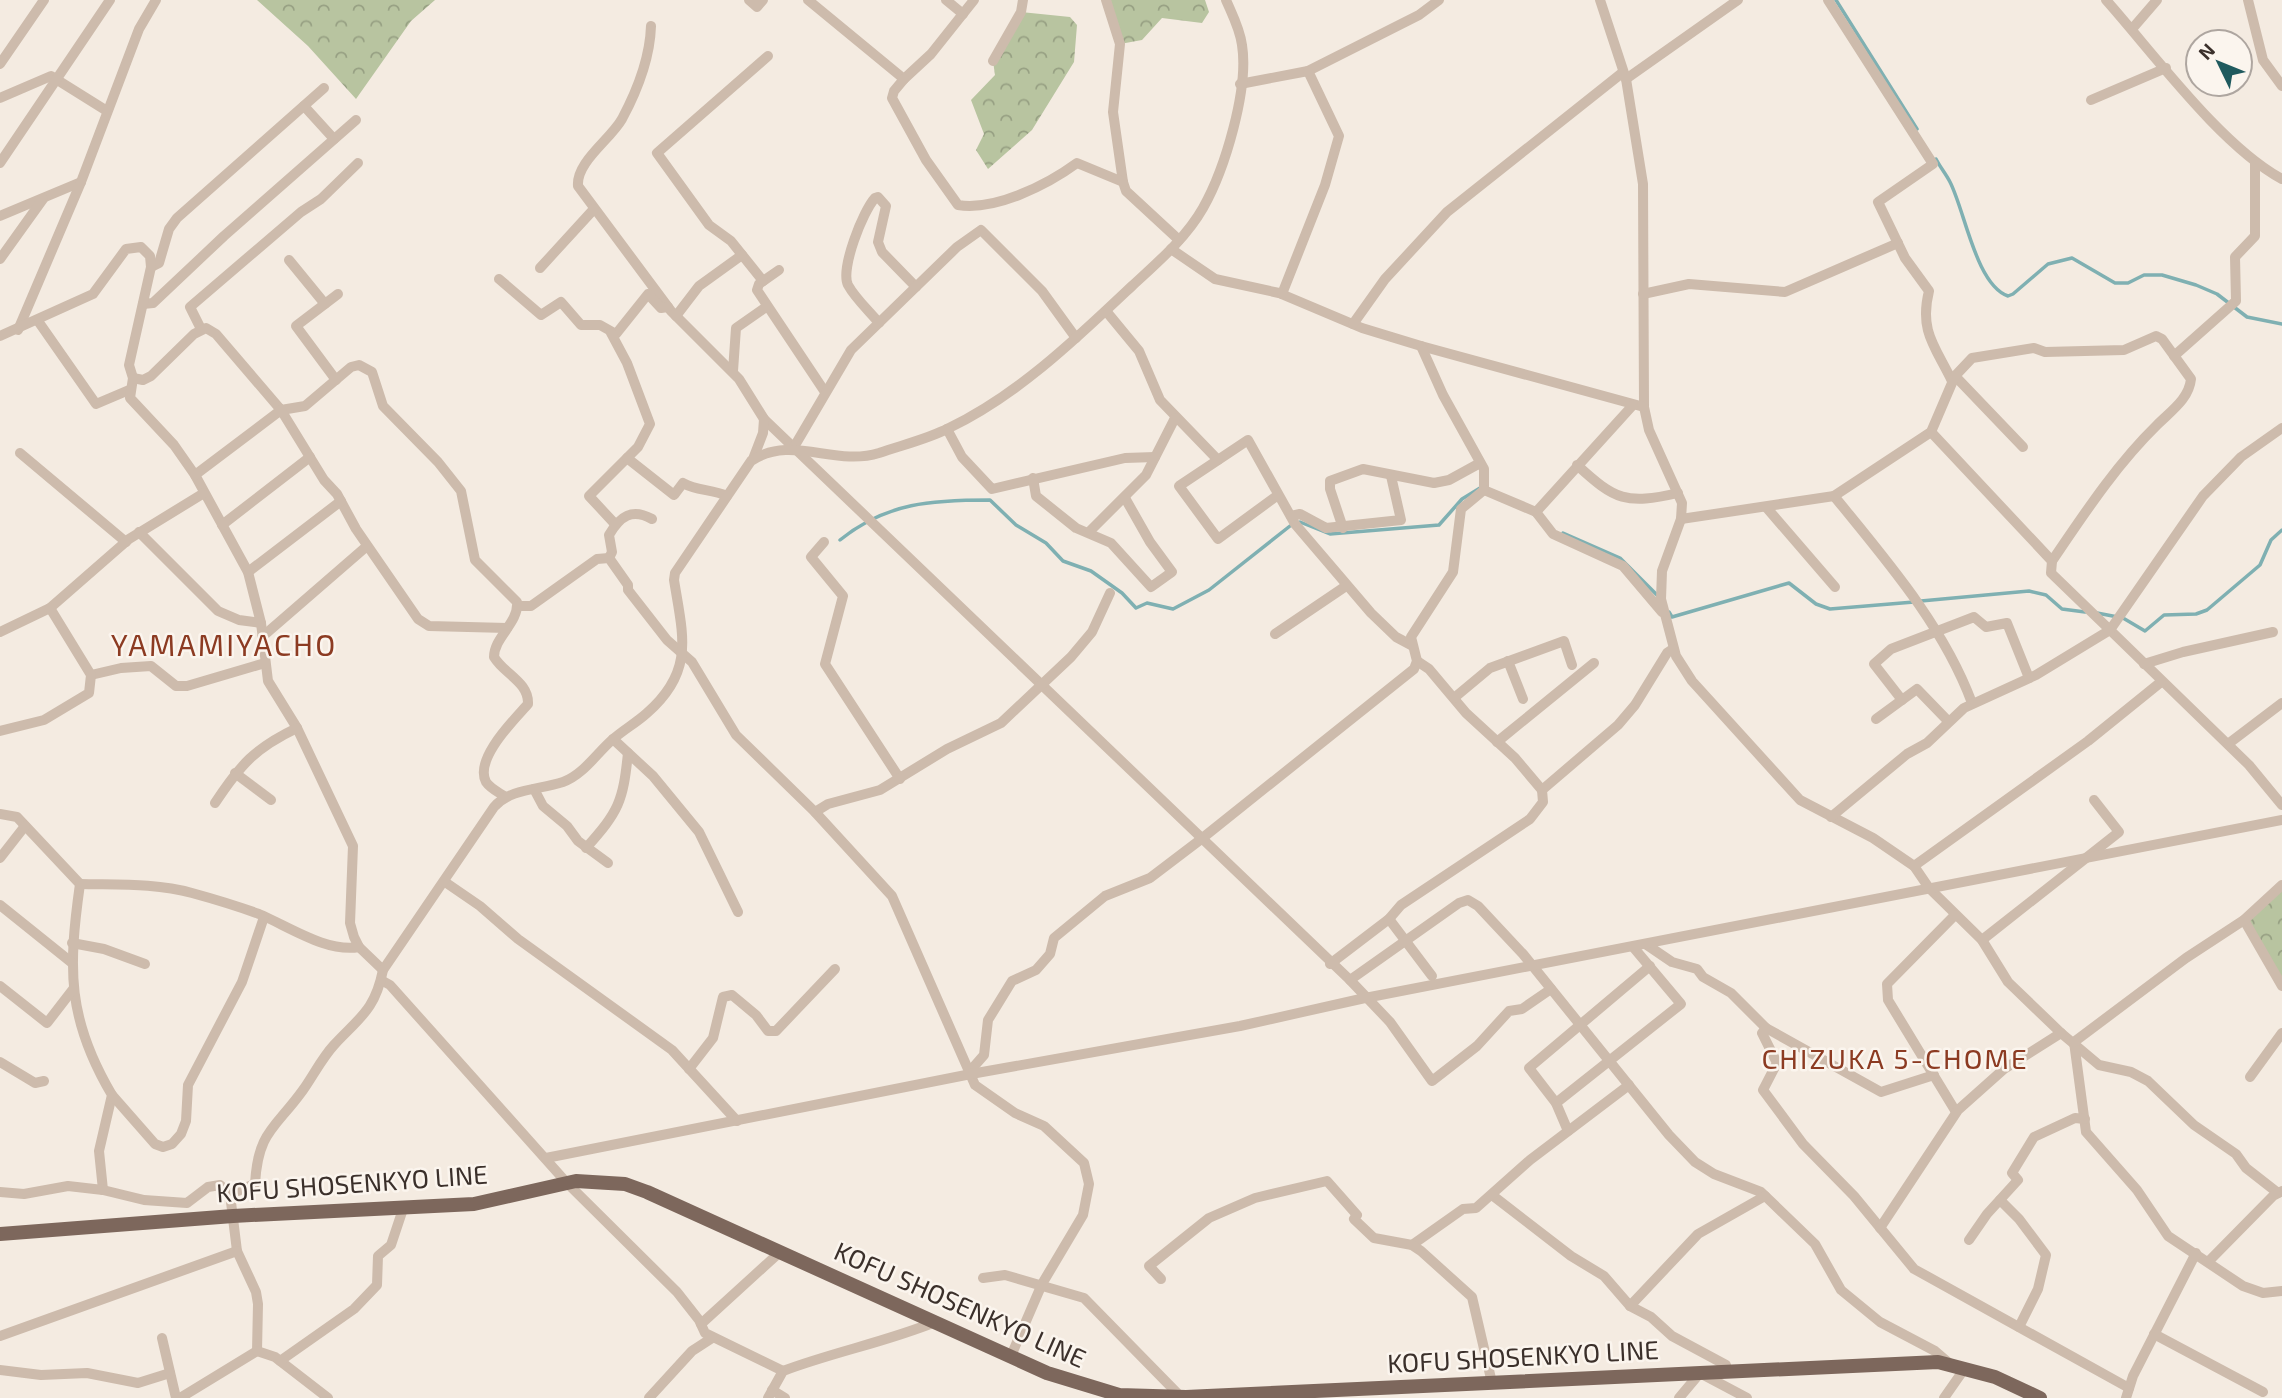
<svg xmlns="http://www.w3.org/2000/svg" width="2282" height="1398" viewBox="0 0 2282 1398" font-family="'Exo 2',sans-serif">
<defs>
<pattern id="forest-crowns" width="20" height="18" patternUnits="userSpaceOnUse" patternTransform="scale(1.75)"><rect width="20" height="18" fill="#b8c4a0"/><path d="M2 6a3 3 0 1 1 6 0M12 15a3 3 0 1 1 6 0" fill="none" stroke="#97a083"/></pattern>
</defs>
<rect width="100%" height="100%" fill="#f4ebe1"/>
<g fill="url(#forest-crowns)">
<path d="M257 0H435L411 21 356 99 308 46Z"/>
<path d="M1106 0H1205L1209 12 1202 23 1162 18 1142 40 1120 44Z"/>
<path d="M1021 12 1070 17 1077 25 1074 62 1032 130 988 169 976 150 984 134 971 100 995 75 993 61Z"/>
<path d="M2282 885V986L2244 920Z"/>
</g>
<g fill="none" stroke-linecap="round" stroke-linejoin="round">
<g stroke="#7fb0b2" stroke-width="3.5">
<path d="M1836 0 1917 129"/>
<path d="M1936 159C1940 167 1946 174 1950 182 1965 211 1976 285 2008 296L2013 294 2048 264 2072 258 2115 283H2128L2144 275H2162L2196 285 2217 294 2247 317 2282 324"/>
<path d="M1563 533 1620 558 1659 597"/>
<path d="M840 540C887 502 933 500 990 500L1016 525 1046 543 1063 561 1091 571 1122 593 1136 608 1147 603 1173 609 1209 590 1290 526 1300 522 1330 534 1439 525 1462 499 1480 488"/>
<path d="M1921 601 2029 591 2046 595 2062 609 2085 612"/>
<path d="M1669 612 1672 617 1789 583 1816 604 1830 609 1914 602"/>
<path d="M2097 613 2123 618 2145 631 2164 615 2196 614 2207 610 2260 565 2271 540 2282 530"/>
</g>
<g stroke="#cdbbac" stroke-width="10">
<path d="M749 0 757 7 763 0"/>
<path d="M808 0 904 79 931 54 974 0"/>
<path d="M946 0 963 14"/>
<path d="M1106 0 1120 44 1113 112 1123 182 1126 191 1179 240"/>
<path d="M1600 0 1626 79 1643 184 1644 407 1649 430 1682 503 1681 519 1662 571 1661 599 1676 656 1692 681 1800 800 1873 838 1914 866 1929 888 1982 940 2008 982 2061 1033 2099 1065 2131 1072 2148 1081 2194 1125 2236 1154 2246 1168 2278 1193"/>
<path d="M1828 0 1933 164 1878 202 1905 258 1929 291C1919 331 1935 346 1952 381"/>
<path d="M2106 0C2154 54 2221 146 2282 179"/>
<path d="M2248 0 2263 60 2282 86"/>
<path d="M651 26C650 58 637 91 622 119 610 140 576 162 578 186L671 311 739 379 764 419 1350 980 1390 1022 1432 1081 1477 1046 1509 1011 1522 1009 1551 989"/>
<path d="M2132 29 2157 0"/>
<path d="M993 61 1021 12 1023 0"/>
<path d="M0 64 44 0"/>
<path d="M904 79 894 91 892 98 926 160 958 205C995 211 1047 185 1077 163L1123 182"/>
<path d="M1626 79 1738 0"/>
<path d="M1240 84 1308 71 1419 15 1439 0"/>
<path d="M0 98 51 76 107 111"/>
<path d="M2091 100 2166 68"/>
<path d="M304 106 334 139"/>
<path d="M0 163 110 0"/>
<path d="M0 216 81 182"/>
<path d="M1171 249 1215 279 1279 293 1362 328 1421 346 1644 407"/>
<path d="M0 259 43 199"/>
<path d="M289 260 325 304"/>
<path d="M151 267 159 263 169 229 177 218 324 88"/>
<path d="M540 268 594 209"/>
<path d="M779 270 759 284 757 290 825 392"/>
<path d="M499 279 541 315 561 302 581 325H600L616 334 648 294 661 308 668 307"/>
<path d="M763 281 731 241 709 225 657 153 768 56"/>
<path d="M1282 294 1325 185 1339 136 1308 71"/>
<path d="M1643 294 1689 284 1785 292 1898 243"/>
<path d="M143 304 153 303 224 236 356 120"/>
<path d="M1106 311 1139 351 1160 400 1218 460"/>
<path d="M676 316 699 286 742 255"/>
<path d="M38 321 96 404 129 390"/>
<path d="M879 323C869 311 855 298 848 285 840 269 863 211 875 198L878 197 886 206 878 242 882 252 916 287"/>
<path d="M1353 324 1385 279 1447 212 1622 73"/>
<path d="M201 329 190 307 301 212 321 199 358 163"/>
<path d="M18 330 81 182 139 29 156 0"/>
<path d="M611 333 627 363 650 424 638 447 589 496 615 524"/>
<path d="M0 336 93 294 126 249 141 247 150 256 151 267 129 365 133 378 130 398 174 445 195 475 248 572 261 623 268 681 297 728 353 846 350 923 354 937 359 947 383 970"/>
<path d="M1421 346 1443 395 1484 469V490L1536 512"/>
<path d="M2174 356 2236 301 2235 257 2255 236V162"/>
<path d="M733 371 736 328 766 307"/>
<path d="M1955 376 2023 447"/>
<path d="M133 378 143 380 151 376 194 334 206 328 216 334 281 410 305 406 351 367 359 365 372 372 383 406 438 462 461 491 475 560 517 602C519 623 494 637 494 657 504 674 529 682 528 704 514 720 474 759 486 782 490 788 498 792 504 796"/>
<path d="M336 380 296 326 338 294"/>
<path d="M1633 405 1536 512 1553 534 1623 566 1662 612"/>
<path d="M2282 428 2241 457 2203 496 2110 630 2249 765 2282 805"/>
<path d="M947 429 962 457 992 489 1125 458 1155 457"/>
<path d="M794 447 851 350 957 247 981 230 1042 291 1076 338"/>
<path d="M20 453 126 542"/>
<path d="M627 458 674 495 683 483C696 491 712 489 727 496"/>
<path d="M753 459 763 433 764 419"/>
<path d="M1577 465C1615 500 1626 505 1678 493"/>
<path d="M195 475 281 410 324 480 337 494 356 529 418 619 429 626 507 628"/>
<path d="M1033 478 1036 496 1076 528 1111 543 1151 587 1172 572 1150 542 1125 498"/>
<path d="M1278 495 1218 539 1179 486 1248 440 1295 524 1371 613 1396 637 1411 645"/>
<path d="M1834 496C1886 560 1943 625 1972 703"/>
<path d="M1766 507 1835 587"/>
<path d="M1291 516 1300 514 1326 528 1401 520 1391 476"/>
<path d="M1681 519 1834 496 1931 432 1955 376 1972 358 2034 348 2045 352 2124 350 2156 336 2162 339 2191 379C2189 399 2171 411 2157 425 2116 465 2084 514 2052 561"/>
<path d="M222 525 310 457"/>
<path d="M1343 528 1330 489V481L1363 469 1434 483 1449 480 1480 463"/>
<path d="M1090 531 1146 475 1175 418"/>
<path d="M139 532 218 611 239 620 261 623"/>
<path d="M824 542 811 557 843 596 825 664 900 779"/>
<path d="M609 558 612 552 609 535C620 516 632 508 652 519"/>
<path d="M248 572 341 501"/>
<path d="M518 606H531L597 559 609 558 628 585V590L667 640 692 662 736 735 815 812 892 896 975 1085 1015 1113 1044 1126 1084 1163 1089 1184 1083 1215 1042 1284 1011 1356"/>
<path d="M0 632 50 608 129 539 204 493"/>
<path d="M1275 634 1346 586"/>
<path d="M262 637 367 546"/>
<path d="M1417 661 1429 669 1466 713 1515 758 1542 790"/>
<path d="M1508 661 1523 699"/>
<path d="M2144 664 2183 652 2273 632"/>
<path d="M91 675 121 668 151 666 176 686H187L265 663"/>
<path d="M1454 698 1490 668 1564 641 1572 665"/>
<path d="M1902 700 1874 664 1891 649 1974 617 1986 627 2007 623 2029 678"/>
<path d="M1876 719 1917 689 1948 721"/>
<path d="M0 731 44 720 89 693 91 675 50 608"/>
<path d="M613 739 653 776 699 832 738 912"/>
<path d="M1497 742 1594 663"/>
<path d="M2228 744 2282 703"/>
<path d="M235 773 271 800"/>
<path d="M534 789 543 806 567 826 578 841 608 863"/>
<path d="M215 803C240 765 255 748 297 728"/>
<path d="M815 812 828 804 880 790 947 749 1001 723 1071 657 1092 632 1110 593"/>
<path d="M0 814 17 817 80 884C68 969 67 1019 112 1095L99 1151 103 1190"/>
<path d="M1831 817 1907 754 1927 743 1964 708 2036 675 2110 630 2051 573 2052 561 1931 432"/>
<path d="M586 848C619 811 623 802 628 753"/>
<path d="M0 858 25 826"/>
<path d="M1914 866 2088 741 2161 682"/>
<path d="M445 882 480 906 518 939 672 1050 737 1121"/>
<path d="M80 884C117 885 156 883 192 893 214 899 237 906 259 914 288 926 327 953 359 947"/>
<path d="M0 905 71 962"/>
<path d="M1955 915 1887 984 1888 1000 1956 1112"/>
<path d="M1389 919 1432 976"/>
<path d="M2244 920 2282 986"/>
<path d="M1982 940 2119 832 2094 800"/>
<path d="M72 943 104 949 145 964"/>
<path d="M1647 945 1672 962 1697 969 1703 977 1731 993 1766 1028 1881 1092 1934 1075"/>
<path d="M1330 964 1389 919 1401 905 1530 819 1543 802 1542 790 1618 725 1635 705 1667 653 1673 649"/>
<path d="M381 980 390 985 566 1182 677 1292 699 1320 705 1333 783 1371"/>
<path d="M1350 980 1459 903 1468 900 1478 906 1523 954 1669 1135 1695 1162 1714 1174 1761 1192 1815 1244 1841 1290 1880 1322 1935 1351 1949 1363"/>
<path d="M0 986 47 1023 74 988"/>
<path d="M1766 1028 1762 1033 1777 1063 1763 1090 1803 1144 1854 1196 1914 1269 2129 1388"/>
<path d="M2074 1042 2086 1132 2137 1190 2168 1236 2243 1286 2263 1293 2282 1291"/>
<path d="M2074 1042 2186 958 2244 920 2282 885"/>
<path d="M0 1062 35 1083 44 1081"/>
<path d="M689 1069 713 1038 723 997 732 995 756 1015 768 1031H776L835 969"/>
<path d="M970 1071 984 1055 988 1020 1012 981 1036 970 1050 954 1054 938 1105 896 1150 878 1200 840 1414 669 1417 661 1411 637 1453 572 1461 509 1484 490"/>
<path d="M2250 1077 2282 1033"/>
<path d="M112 1095 155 1144 163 1147 172 1144 181 1134 186 1121 188 1085 242 982 264 917"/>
<path d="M1556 1103 1681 1004 1634 948"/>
<path d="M1568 1131 1556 1103 1529 1068 1650 966"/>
<path d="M546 1158 971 1074 1240 1026 1365 998 2282 820"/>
<path d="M0 1192 24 1194 68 1186 103 1190 144 1200 187 1203 208 1187 220 1185 230 1194 237 1251 256 1292 258 1304 257 1351 180 1398"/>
<path d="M230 1194 255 1184C258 1131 275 1129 303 1090 313 1076 322 1058 334 1045 360 1017 375 1010 383 970L494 807C511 788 539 790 563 782 583 775 597 753 612 740 623 730 636 723 647 713 695 671 683 636 674 580L675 573 751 461C792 434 834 467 879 453 902 445 928 439 949 428 1018 395 1077 338 1132 286 1158 262 1186 238 1203 208 1225 169 1249 89 1242 45 1240 29 1232 14 1226 0"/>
<path d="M1492 1195 1571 1256 1604 1276 1630 1306 1651 1317 1672 1336 1726 1365 1728 1372"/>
<path d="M2000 1200 2019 1219 2046 1255 2038 1289 2019 1327"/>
<path d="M1880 1228 1958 1110 2004 1069 2061 1033"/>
<path d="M1969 1240 1987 1214 2018 1180 2012 1173 2034 1137 2075 1118 2085 1119"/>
<path d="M1412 1245 1463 1209 1476 1208 1530 1160 1629 1085"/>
<path d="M2209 1261 2273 1196 2282 1191"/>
<path d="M983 1278 1005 1275 1084 1298 1181 1397"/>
<path d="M1161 1279 1149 1266 1209 1218 1255 1198 1327 1181 1357 1215 1354 1219 1374 1238 1412 1245 1421 1251 1472 1297 1492 1383"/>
<path d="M1630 1306 1698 1234 1765 1196"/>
<path d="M701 1324 780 1252"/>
<path d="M2154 1334 2263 1392"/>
<path d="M0 1336 237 1251"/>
<path d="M162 1338 176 1398"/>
<path d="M257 1351 275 1357 328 1398"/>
<path d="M280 1361 354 1309 377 1285 378 1256 391 1245 404 1206"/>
<path d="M0 1370 41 1375 87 1373 138 1383 170 1373"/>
<path d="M772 1390 785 1398"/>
<path d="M649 1398 692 1351 712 1338"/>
<path d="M768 1398 783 1371C833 1352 886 1342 935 1322"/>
<path d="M1679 1398 1700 1373 1747 1398"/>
<path d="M1944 1398 1965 1368"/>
<path d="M2126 1398 2133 1376 2196 1253"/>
</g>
<path stroke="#7d675c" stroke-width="14" d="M0 1234 233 1216 474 1204 576 1181 625 1184 647 1192 1047 1373 1119 1395 1186 1397 1938 1362 1995 1377 2040 1398"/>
</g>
<g text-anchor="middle" stroke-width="5" stroke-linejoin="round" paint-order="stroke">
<g font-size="26" fill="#3b302b" stroke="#fbf5ee">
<text transform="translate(352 1184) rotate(-4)" y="9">KOFU SHOSENKYO LINE</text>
<text transform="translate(960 1305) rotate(24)" y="9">KOFU SHOSENKYO LINE</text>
<text transform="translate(1523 1357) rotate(-3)" y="9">KOFU SHOSENKYO LINE</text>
</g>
<g font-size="28" letter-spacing="2" fill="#8c3b22" stroke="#fbf5ee">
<text x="1895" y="1069">CHIZUKA 5-CHOME</text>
</g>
<g font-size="30" letter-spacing="2" fill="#8c3b22" stroke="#fbf5ee">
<text x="224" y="656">YAMAMIYACHO</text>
</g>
</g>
<g transform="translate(2219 63) rotate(313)"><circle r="33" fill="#fbf5ee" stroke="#aea6a0" stroke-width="2"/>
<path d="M0-5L12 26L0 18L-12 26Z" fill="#1f5a5e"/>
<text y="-10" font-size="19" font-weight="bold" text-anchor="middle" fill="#3b302b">N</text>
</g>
</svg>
